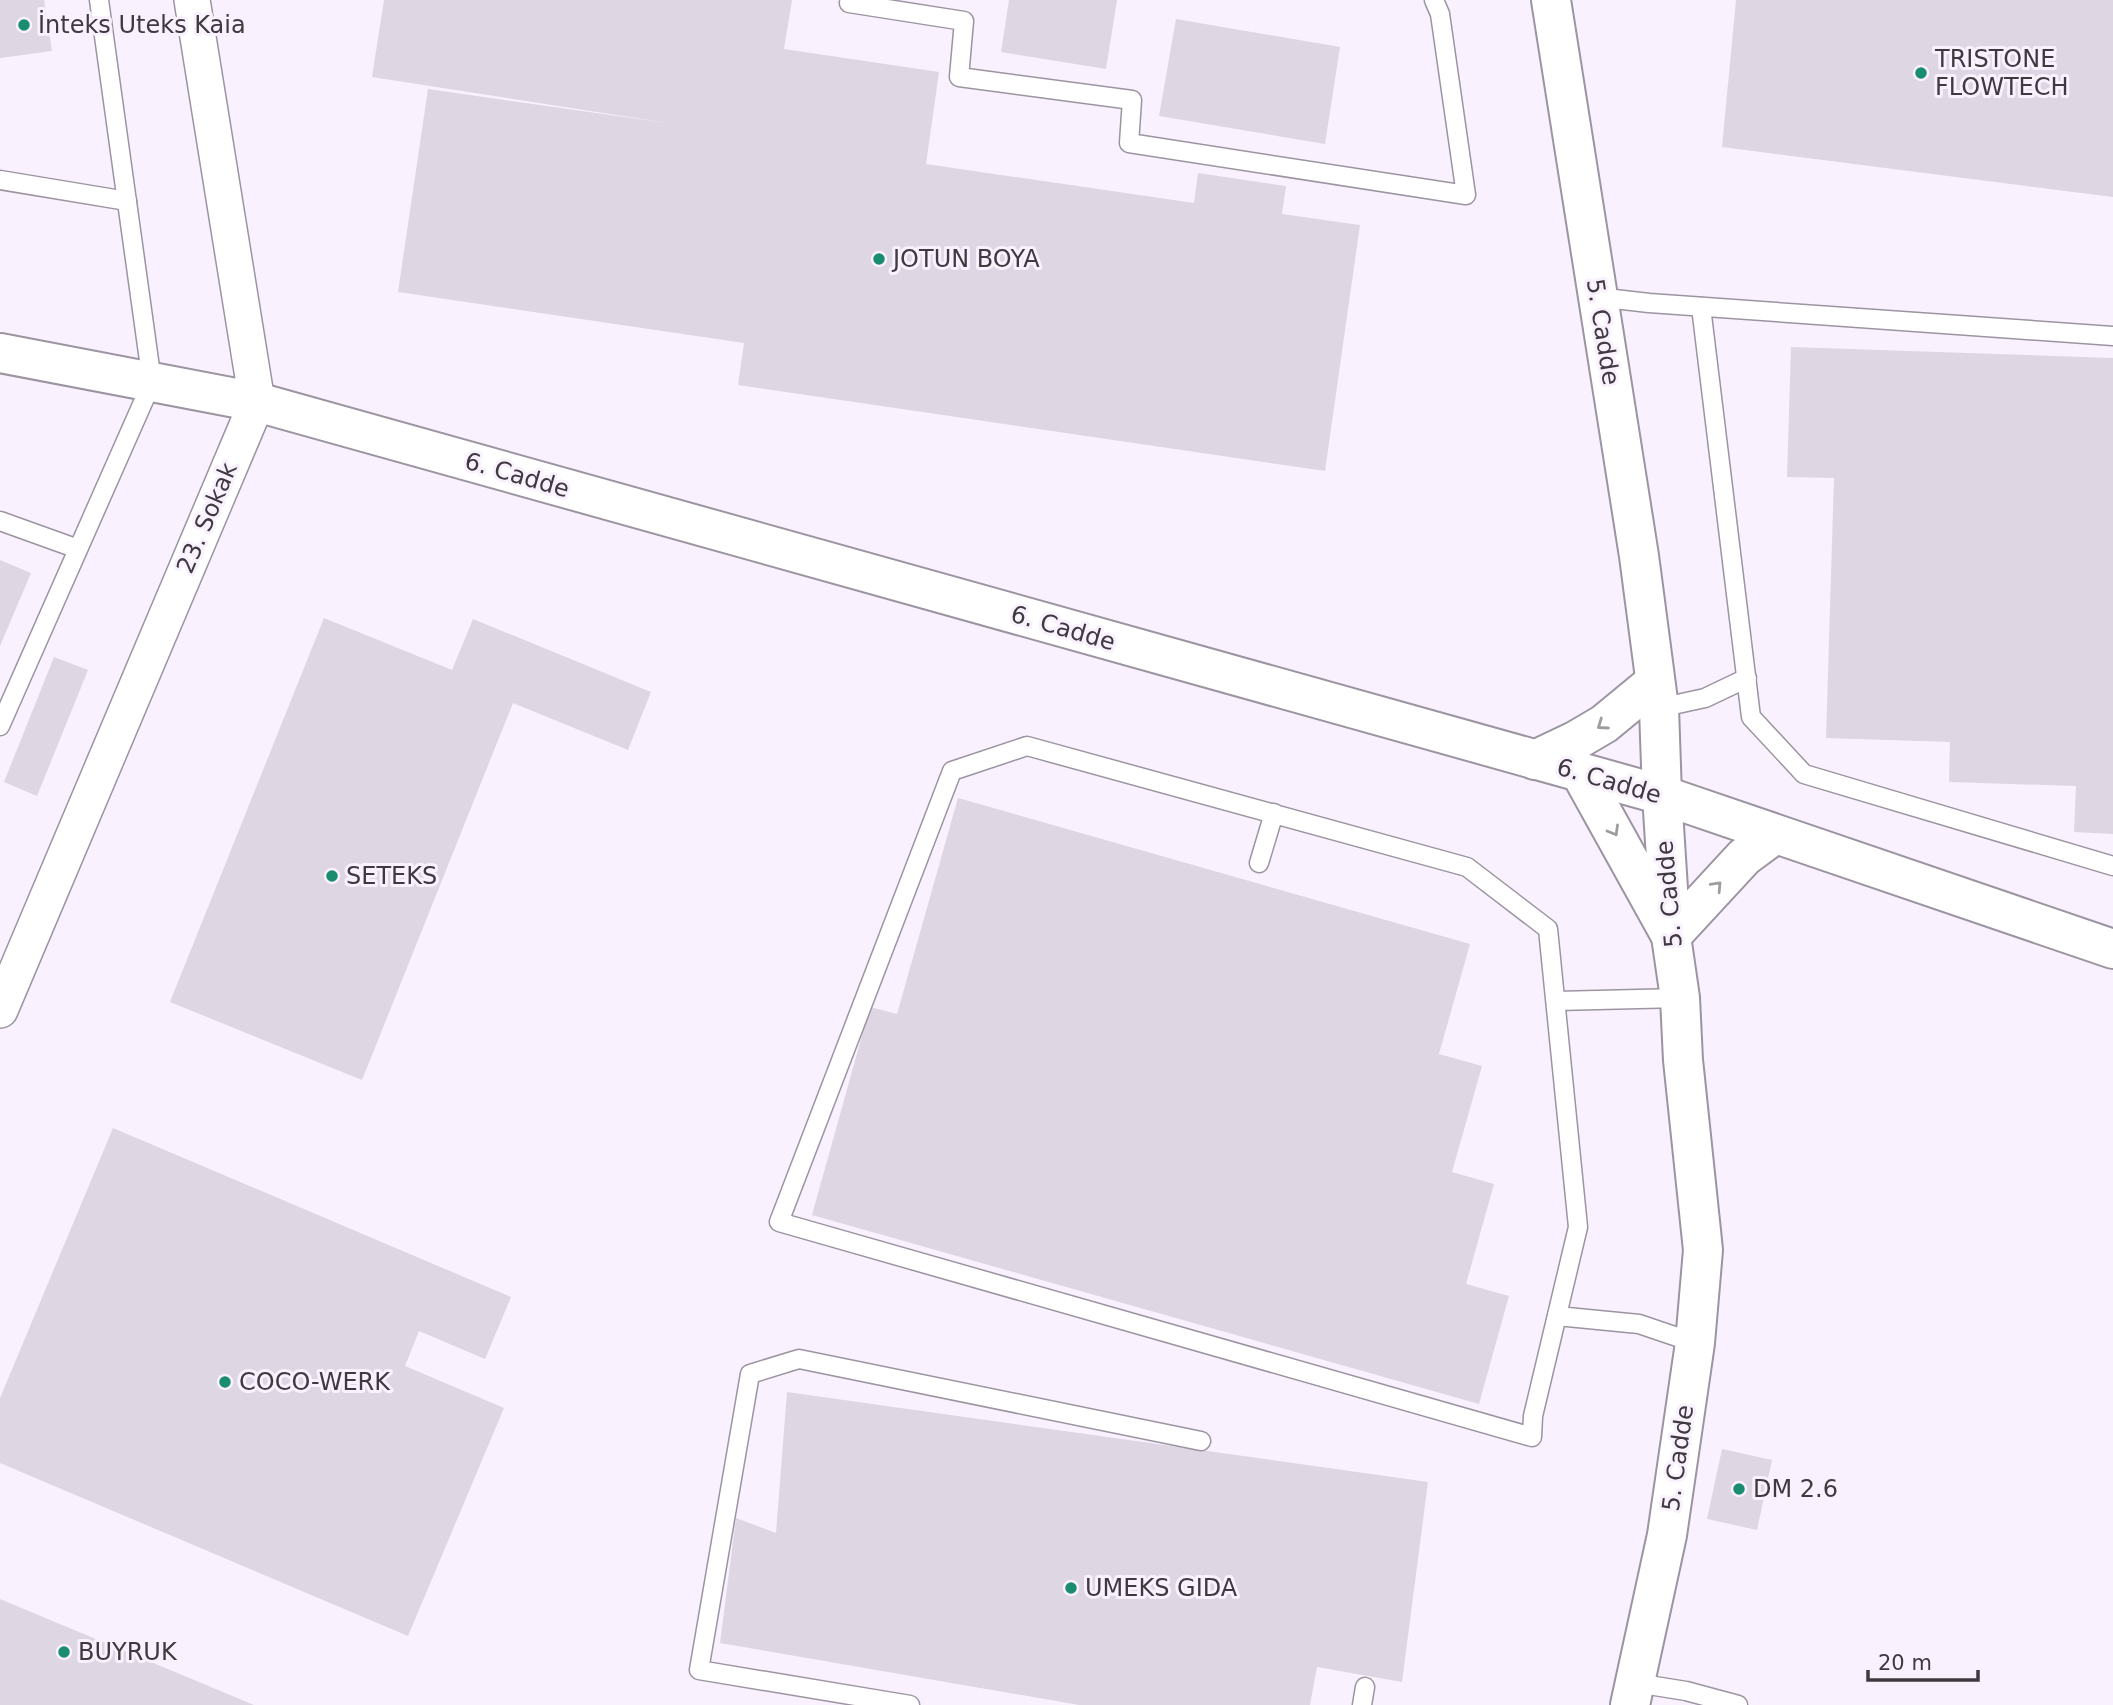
<svg xmlns="http://www.w3.org/2000/svg" width="2113" height="1705" viewBox="0 0 2113 1705" font-family="'DejaVu Sans',sans-serif">
<rect width="100%" height="100%" fill="#faf1fe"/>
<g fill="#ded6e2">
<path d="M0 0H44L52 51 0 58Z"/>
<path d="M384 0H792L784 49 939 72 926 164 1194 203 1198 173 1286 186 1282 214 1360 225 1325 471 738 385 744 343 398 292 428 89 674 124 372 77Z"/>
<path d="M1009 0H1117L1106 69 1001 52Z"/>
<path d="M1736 0H2113V197L1722 147Z"/>
<path d="M1176 19 1340 47 1325 144 1159 116Z"/>
<path d="M1791 347 2113 358V834L2074 832 2076 786 1949 782 1950 742 1826 738 1834 478 1787 477Z"/>
<path d="M0 560 31 573 0 646Z"/>
<path d="M324 618 452 670 473 619 651 692 628 750 513 703 362 1080 170 1002Z"/>
<path d="M54 657 88 670 37 796 4 782Z"/>
<path d="M958 798 1470 944 1439 1054 1482 1066 1452 1172 1494 1184 1466 1284 1509 1296 1479 1404 812 1215 870 1007 897 1014Z"/>
<path d="M113 1128 511 1297 485 1359 419 1331 405 1366 504 1408 408 1636 0 1463V1398Z"/>
<path d="M787 1392 1428 1482 1402 1682 1317 1667 1310 1705H1079L720 1643 736 1518 776 1533Z"/>
<path d="M1722 1449 1772 1460 1757 1530 1707 1519Z"/>
<path d="M0 1599 254 1705H0Z"/>
</g>
<g fill="none" stroke-linecap="round" stroke-linejoin="round">
<g stroke="#9c94a0" stroke-width="21">
<g id="service">
<path d="M849 3 964 21 959 77 1132 100 1129 143 1466 195 1440 14 1434 0"/>
<path d="M0 180 127 201"/>
<path d="M1597 297 1649 303 2113 336"/>
<path d="M1701 307 1751 717 1804 774 2113 866"/>
<path d="M0 521 78 549"/>
<path d="M1659 708 1705 698 1747 678"/>
<path d="M0 726 152 382 99 0"/>
<path d="M1027 746 1467 867 1548 929 1578 1227 1533 1416 1532 1437 779 1222 952 771Z"/>
<path d="M1259 863 1274 813"/>
<path d="M1556 1001 1680 998"/>
<path d="M1557 1316 1639 1324 1695 1343"/>
<path d="M1636 1683 1686 1691 1738 1705"/>
<path d="M910 1705 699 1670 750 1374 799 1359 1201 1441"/>
<path d="M1362 1705 1365 1687"/>
</g>
</g>
<g stroke="#9c94a0" stroke-width="38">
<path id="minor" d="M0 1010 257 402 192 0"/>
</g>
<g stroke="#9c94a0" stroke-width="42">
<g id="tertiary">
<path d="M1551 0 1639 556 1659 708 1662 795 1671 936 1680 998 1683 1060 1703 1250 1695 1343 1667 1535 1630 1705"/>
<path d="M0 353 257 402 1580 772 1662 795 2113 949"/>
<path d="M1535 760 1575 741 1604 724 1655 682"/>
<path d="M1580 772 1671 936 1744 857 1775 834"/>
</g>
</g>
<use href="#service" stroke="#fff" stroke-width="18"/>
<use href="#minor" stroke="#fff" stroke-width="35"/>
<use href="#tertiary" stroke="#fff" stroke-width="38"/>
</g>
<defs><path id="oneway-chevron" d="M-2-3.5L2.5 0L-2 3.5" fill="none" stroke-width="1.6" stroke-linecap="round" stroke-linejoin="round" transform="scale(1.75)"/></defs>
<g stroke="#9e9c9f">
<use href="#oneway-chevron" transform="translate(1602 725) rotate(145)"/>
<use href="#oneway-chevron" transform="translate(1614 831) rotate(60)"/>
<use href="#oneway-chevron" transform="translate(1717 886) rotate(-47)"/>
</g>
<g fill="#1a8d6f" stroke="#faf1fe" stroke-width="2.5">
<circle cx="24" cy="25" r="7"/>
<circle cx="1921" cy="73" r="7"/>
<circle cx="879" cy="259" r="7"/>
<circle cx="332" cy="876" r="7"/>
<circle cx="225" cy="1382" r="7"/>
<circle cx="1739" cy="1489" r="7"/>
<circle cx="1071" cy="1588" r="7"/>
<circle cx="64" cy="1652" r="7"/>
</g>
<g text-anchor="middle" stroke-width="6" stroke-linejoin="round" paint-order="stroke">
<g font-size="24" fill="#3e3a3f" stroke="#faf1fe" text-anchor="start">
<text x="38" y="33">İnteks Uteks Kaia</text>
<text x="1935" y="67">TRISTONE<tspan x="1935" dy="28">FLOWTECH</tspan></text>
<text x="893" y="267">JOTUN BOYA</text>
<text x="346" y="884">SETEKS</text>
<text x="239" y="1390">COCO-WERK</text>
<text x="1753" y="1497">DM 2.6</text>
<text x="1085" y="1596">UMEKS GIDA</text>
<text x="78" y="1660">BUYRUK</text>
</g>
<g font-size="24" fill="#3e3a3f" stroke="#faf1fe">
<text transform="translate(1603 332) rotate(81)" y="8">5. Cadde</text>
<text transform="translate(517 475) rotate(16)" y="8">6. Cadde</text>
<text transform="translate(207 518) rotate(-67)" y="8">23. Sokak</text>
<text transform="translate(1063 628) rotate(16)" y="8">6. Cadde</text>
<text transform="translate(1609 781) rotate(16)" y="8">6. Cadde</text>
<text transform="translate(1669 894) rotate(-95)" y="8">5. Cadde</text>
<text transform="translate(1678 1458) rotate(-82)" y="8">5. Cadde</text>
</g>
</g>
<path d="M1868 1670v10h110v-10" fill="none" stroke="#3e3a3f" stroke-width="3.5"/>
<text x="1878" y="1670" font-size="21" fill="#3e3a3f" stroke="#faf1fe" stroke-width="5" paint-order="stroke">20 m</text>
</svg>
